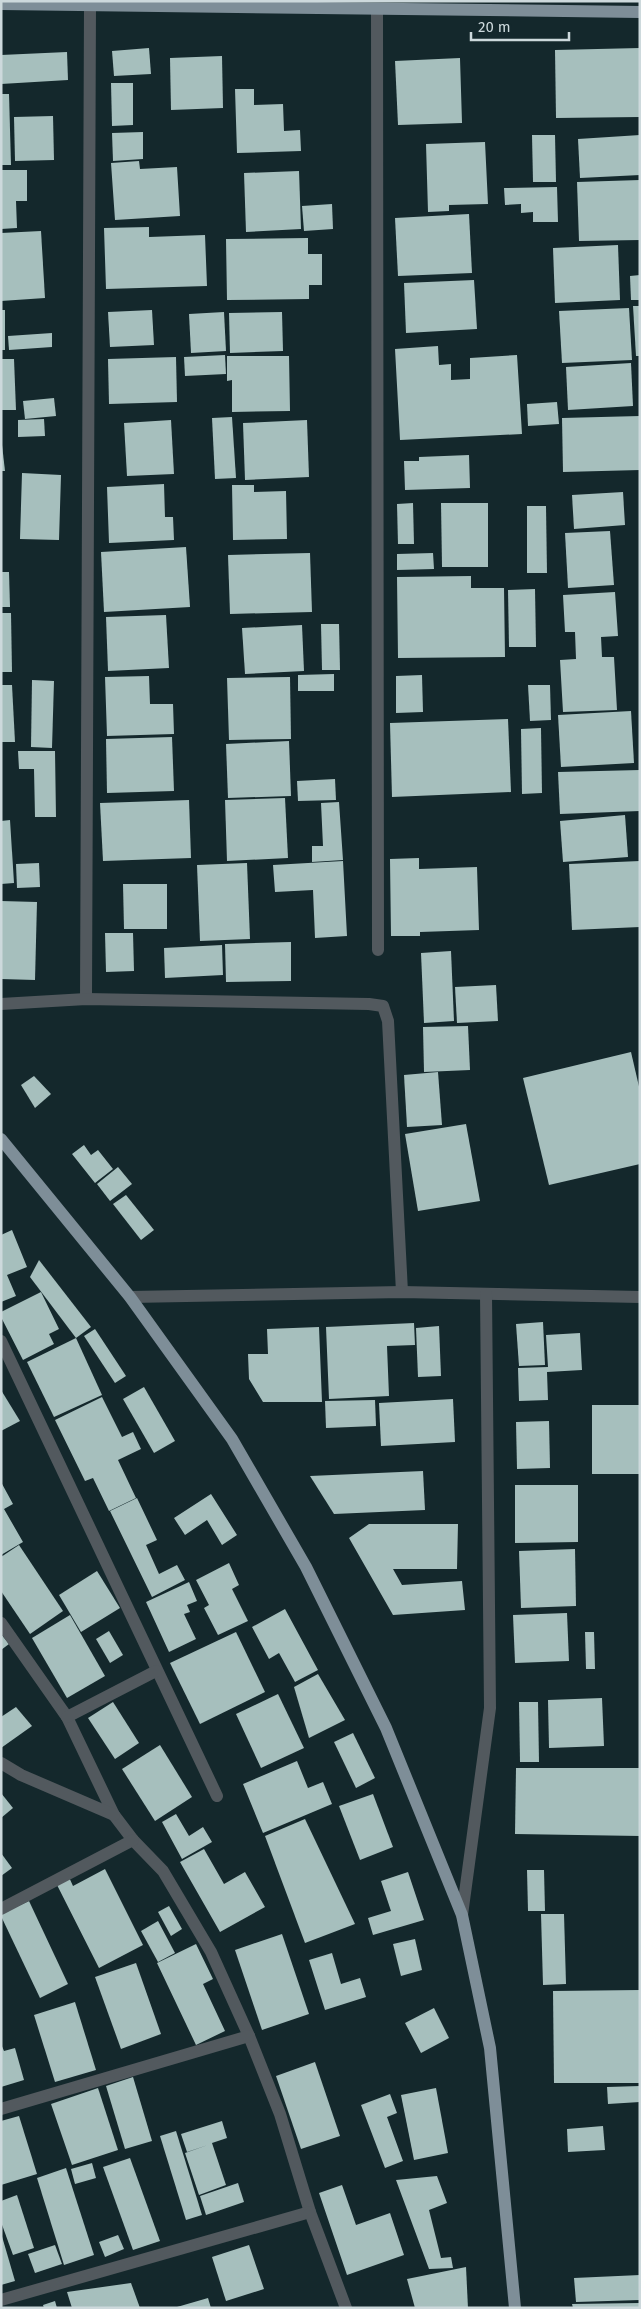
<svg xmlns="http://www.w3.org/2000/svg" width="641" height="2309" viewBox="0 0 641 2309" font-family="'Fira Sans',sans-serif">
<rect width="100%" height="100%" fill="#14282c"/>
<g fill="#a6bfbd">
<path d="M149 48 151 74 114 76 112 51Z"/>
<path d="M640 48V117L556 118 555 50Z"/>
<path d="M67 52 68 80 1 84V55Z"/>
<path d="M222 56 223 108 171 110 170 58Z"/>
<path d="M460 58 462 123 398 125 395 61Z"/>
<path d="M111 83H133V125L112 126Z"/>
<path d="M235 89H254V105L283 104 284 131 300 130 301 151 237 153Z"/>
<path d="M1 94H9L11 165H1Z"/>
<path d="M53 116 54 160 15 161 14 117Z"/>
<path d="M143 132V159L113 161 112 133Z"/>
<path d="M532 135H555L556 182H533Z"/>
<path d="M640 135V175L580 178 578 139Z"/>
<path d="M485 142 488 204 449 205V211L428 212 426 144Z"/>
<path d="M139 161 140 169 177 167 180 216 115 220 111 163Z"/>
<path d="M1 170H27V201H16L17 228 1 229Z"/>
<path d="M299 171 301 229 246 232 244 173Z"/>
<path d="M640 180V240L579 241 577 182Z"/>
<path d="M557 187 558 222H533V212L521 213V204L505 205 504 188Z"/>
<path d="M332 204 333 229 304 231 302 206Z"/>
<path d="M469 214 472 273 398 276 395 218Z"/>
<path d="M149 227V237L205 235 207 286 106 289 104 228Z"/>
<path d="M41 231 45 298 1 301V233Z"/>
<path d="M308 238V254H322V285H309V299L227 300 226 239Z"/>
<path d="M618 245 620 300 555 303 553 248Z"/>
<path d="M640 275V300H631L630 276Z"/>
<path d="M474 280 477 329 406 333 404 283Z"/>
<path d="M633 306H640V356H636Z"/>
<path d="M629 308 632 360 562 363 559 311Z"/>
<rect x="1" y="310" width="4" height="40"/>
<path d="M152 310 154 345 110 347 108 312Z"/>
<path d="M224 312 226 351 191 353 189 314Z"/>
<path d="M282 312 283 351 230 353 229 313Z"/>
<path d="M52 333V347L9 350 8 336Z"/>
<path d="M438 346 439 365 451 364V380L470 379V358L517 355 522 434 400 440 395 349Z"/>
<path d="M225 355 226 374 185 376 184 357Z"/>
<path d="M227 356H289L290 411 232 412V380L227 381Z"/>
<path d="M176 357 177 402 109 404 108 359Z"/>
<path d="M1 359H14L16 410H1Z"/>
<path d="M631 363 633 406 568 410 566 367Z"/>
<path d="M54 398 56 416 25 419 23 401Z"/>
<path d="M557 402 559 424 528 426 527 404Z"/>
<path d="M640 416V470L563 472 562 418Z"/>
<path d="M232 417 236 478 215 479 212 418Z"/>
<path d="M44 419 45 436 18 437V420Z"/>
<path d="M171 420 174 474 127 476 124 423Z"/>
<path d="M307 420 309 477 245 480 243 423Z"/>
<path d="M1 436 5 471H1Z"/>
<path d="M469 455 470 488 405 490 404 461H419V457Z"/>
<path d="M22 473 61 475 59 540 20 539Z"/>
<path d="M164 484 165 517H173L174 540 109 543 107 487Z"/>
<path d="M232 485H254V492L286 491 287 539 233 540Z"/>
<path d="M623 492 625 525 574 529 572 495Z"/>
<path d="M413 503 414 544H398L397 504Z"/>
<path d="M441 503H488V567H442Z"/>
<path d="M527 506H546L547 573H527Z"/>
<path d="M610 531 614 585 568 588 565 533Z"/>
<path d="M186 547 190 607 104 612 101 552Z"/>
<path d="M310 553 312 612 230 614 228 555Z"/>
<path d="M433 553 434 569 397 570V554Z"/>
<path d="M1 572H9L10 607H1Z"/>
<path d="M471 576V588H504L505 657 398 658 397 577Z"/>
<path d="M535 589 536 647H509L508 590Z"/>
<path d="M615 592 618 636 601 637 602 657H614L617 710 563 712 560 660 576 659 575 632H565L563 595Z"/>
<path d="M1 613H11L12 672H1Z"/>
<path d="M166 615 169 668 108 671 106 617Z"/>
<path d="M321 624H339L340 670H322Z"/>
<path d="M302 625 304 671 245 674 242 628Z"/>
<path d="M334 674V691H298V675Z"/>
<path d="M422 675 423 712 396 713V676Z"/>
<path d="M149 676 150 704H173L174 734 107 736 105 677Z"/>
<path d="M290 677 291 739 229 740 227 678Z"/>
<path d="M32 680 54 681 52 748 31 747Z"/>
<path d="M1 685H12L15 742H1Z"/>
<path d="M528 685H550L551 720 530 721Z"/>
<path d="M631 711 634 763 561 767 558 715Z"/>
<path d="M508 719 511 792 392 797 390 723Z"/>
<path d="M541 728 542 793 522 794 521 729Z"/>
<path d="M172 737 174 791 107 793 106 739Z"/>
<path d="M289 741 291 796 228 798 226 744Z"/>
<path d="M18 751H55L56 817H35L34 769H19Z"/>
<path d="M640 770V811L560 814 558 772Z"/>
<path d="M335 779 336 800 298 801 297 781Z"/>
<path d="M285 798 288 858 227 861 225 800Z"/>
<path d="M189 800 191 858 103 861 100 803Z"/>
<path d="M339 802 343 860 312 862V846H323L321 803Z"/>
<path d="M625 815 628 857 563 862 560 821Z"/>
<path d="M10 820 14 883 1 884V821Z"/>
<path d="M419 858V869L477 867 479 930 420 932V936H391L390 859Z"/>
<path d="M343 861 347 936 315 938 313 890 275 892 273 865Z"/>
<path d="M640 861V927L572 930 569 864Z"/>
<path d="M39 863 40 887 17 888 16 864Z"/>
<path d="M247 863 250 939 200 941 197 865Z"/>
<path d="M123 884H167V929H124Z"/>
<path d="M1 901 37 902 35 980 1 979Z"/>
<path d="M105 933H133L134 971 106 972Z"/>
<path d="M291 942V981L226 982 225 944Z"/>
<path d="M222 945 223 975 165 978 164 948Z"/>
<path d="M451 951 454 1021 424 1023 421 953Z"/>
<path d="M496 985 498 1021 457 1023 455 987Z"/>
<path d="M468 1026 470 1070 424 1072 423 1027Z"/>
<path d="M631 1052 640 1091V1164L549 1185 523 1078Z"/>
<path d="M438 1072 442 1125 407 1127 404 1075Z"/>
<path d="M34 1076 51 1094 35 1108 21 1085Z"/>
<path d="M466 1124 480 1201 418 1211 405 1134Z"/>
<path d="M84 1145 91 1155 98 1150 113 1169 95 1183 72 1154Z"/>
<path d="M118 1167 132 1184 110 1201 97 1184Z"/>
<path d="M126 1195 154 1230 141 1240 113 1204Z"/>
<path d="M12 1230 27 1267 7 1275 16 1296 1 1302V1235Z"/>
<path d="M39 1260 91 1327 76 1338 30 1277Z"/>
<path d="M41 1292 59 1329 49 1334 54 1344 23 1360 1 1317V1312Z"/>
<path d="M543 1322 545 1365 519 1366 516 1324Z"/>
<path d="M414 1323 415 1345 387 1346 389 1396 329 1399 326 1327Z"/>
<path d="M439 1326 441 1376 418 1377 416 1328Z"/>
<path d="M319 1327 322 1402H263L249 1379 248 1354H268L267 1329Z"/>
<path d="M95 1329 126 1376 115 1383 84 1336Z"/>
<path d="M580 1333 582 1370 547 1372 548 1400 519 1401 518 1368 548 1367 546 1335Z"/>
<path d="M76 1338 102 1395 54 1417 27 1362Z"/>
<path d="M144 1387 175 1441 154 1453 123 1399Z"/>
<path d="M1 1390 20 1421 1 1431Z"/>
<path d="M102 1397 122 1437 133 1432 141 1449 118 1460 136 1498 109 1511 93 1478 85 1481 55 1420Z"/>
<path d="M453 1399 455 1442 381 1446 379 1403Z"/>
<path d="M375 1400 376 1426 326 1428 325 1401Z"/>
<rect x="592" y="1405" width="48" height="69"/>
<path d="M549 1421 550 1468 517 1469 516 1422Z"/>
<path d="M423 1471 425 1510 334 1514 310 1476Z"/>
<path d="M1 1482 13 1504 4 1509 23 1542 1 1555Z"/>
<path d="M515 1485H578V1542L515 1543Z"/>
<path d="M211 1494 237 1535 222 1545 207 1520 185 1535 174 1518Z"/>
<path d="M137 1498 157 1540 146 1545 159 1574 177 1565 185 1580 152 1597 110 1511Z"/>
<path d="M369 1524H458L457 1569H393L402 1585 462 1581 465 1610 393 1615 349 1538Z"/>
<path d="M19 1545 63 1611 30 1634 1 1591V1557Z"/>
<path d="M575 1549 576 1606 521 1608 519 1551Z"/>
<path d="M229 1563 239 1585 232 1589 248 1621 218 1635 204 1608 209 1605 196 1580Z"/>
<path d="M97 1571 120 1608 81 1632 59 1595Z"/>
<path d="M189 1582 197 1601 187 1605 190 1612 184 1614 196 1639 169 1652 146 1602Z"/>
<path d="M285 1609 318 1670 295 1682 279 1653 269 1659 252 1627Z"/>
<path d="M567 1613 569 1661 515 1663 513 1615Z"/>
<path d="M70 1615 105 1676 67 1698 32 1638Z"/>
<path d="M109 1631 123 1655 110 1663 96 1639Z"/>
<path d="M236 1632 265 1692 200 1724 170 1663Z"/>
<path d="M585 1632H594L595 1669H586Z"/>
<path d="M1 1634 9 1644 1 1650Z"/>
<path d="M318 1674 345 1720 309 1738 294 1687Z"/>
<path d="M278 1694 304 1748 261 1768 236 1714Z"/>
<path d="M602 1698 604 1746 549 1748 548 1700Z"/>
<path d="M113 1702 139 1743 115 1759 88 1718Z"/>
<path d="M519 1702H538L539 1762H520Z"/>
<path d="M16 1707 32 1726 1 1748V1717Z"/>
<path d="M353 1733 375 1778 356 1788 334 1742Z"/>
<path d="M160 1745 192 1797 155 1821 122 1769Z"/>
<path d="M297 1761 308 1788 323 1782 332 1804 263 1833 243 1784Z"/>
<path d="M516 1768H640V1836L515 1834Z"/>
<path d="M1 1793 13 1808 1 1818Z"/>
<path d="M373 1794 393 1847 360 1860 339 1806Z"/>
<path d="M176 1814 189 1836 203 1827 212 1842 182 1859 162 1822Z"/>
<path d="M305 1819 355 1924 305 1943 265 1836Z"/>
<path d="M204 1849 224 1884 245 1872 265 1907 220 1932 180 1862Z"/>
<path d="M1 1853 12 1868 1 1876Z"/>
<path d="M105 1869 143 1945 99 1968 55 1881 68 1875 73 1886Z"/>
<path d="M527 1870H544L545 1911H528Z"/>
<path d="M408 1872 424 1920 373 1935 368 1918 391 1911 381 1881Z"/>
<path d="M29 1901 68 1984 40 1998 1 1916V1914Z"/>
<path d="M169 1906 182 1929 171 1936 158 1912Z"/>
<path d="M541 1914H564L566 1984 543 1985Z"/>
<path d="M158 1921 175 1953 158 1962 141 1931Z"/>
<path d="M282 1934 309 2014 262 2030 235 1950Z"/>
<path d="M415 1939 422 1970 401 1976 393 1944Z"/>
<path d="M196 1944 213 1979 203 1984 225 2031 196 2045 157 1963Z"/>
<path d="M332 1953 341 1984 360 1978 366 1997 325 2010 309 1960Z"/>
<path d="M136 1963 161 2034 121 2049 95 1977Z"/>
<path d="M640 1990V2083H554L553 1991Z"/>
<path d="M75 2002 96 2070 55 2082 34 2015Z"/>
<path d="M434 2008 449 2038 421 2053 405 2023Z"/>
<path d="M1 2044 4 2051 15 2048 24 2080 1 2087Z"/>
<path d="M315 2062 340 2136 301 2149 276 2076Z"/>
<path d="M133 2077 152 2141 125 2149 106 2086Z"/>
<path d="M640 2086V2102L608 2104 607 2087Z"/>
<path d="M98 2088 118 2150 72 2165 51 2104Z"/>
<path d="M436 2088 448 2153 414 2160 401 2095Z"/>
<path d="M390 2094 397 2113 387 2117 403 2161 385 2168 361 2105Z"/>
<path d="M19 2116 37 2174 1 2185V2121Z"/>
<path d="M222 2121 227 2138 212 2143 226 2185 199 2195 185 2153 208 2145 187 2152 181 2134Z"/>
<path d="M603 2126 605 2150 568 2152 567 2129Z"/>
<path d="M176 2131 202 2215 186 2220 160 2136Z"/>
<path d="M130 2158 160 2241 133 2250 103 2167Z"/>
<path d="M92 2163 96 2178 75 2184 71 2169Z"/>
<path d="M66 2168 94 2255 64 2265 37 2178Z"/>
<path d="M437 2176 447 2203 429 2210 441 2258 451 2257 453 2268 429 2269 396 2180Z"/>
<path d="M238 2183 244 2202 206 2215 200 2196Z"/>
<path d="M342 2185 356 2225 390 2213 404 2255 347 2275 319 2193Z"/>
<path d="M17 2195 34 2248 13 2255 1 2222V2201Z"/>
<path d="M1 2233 15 2281 1 2285Z"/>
<path d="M118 2235 124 2249 105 2257 99 2242Z"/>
<path d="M55 2245 62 2264 35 2273 28 2254Z"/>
<path d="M249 2245 264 2289 226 2301 212 2257Z"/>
<path d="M466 2267 468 2308H415L407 2279Z"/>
<path d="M640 2275V2300L576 2302 574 2278Z"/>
<path d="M131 2283 140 2308H72L67 2292Z"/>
<path d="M208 2298 211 2308H177V2307Z"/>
<path d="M55 2301 57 2308H44L43 2305Z"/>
<path d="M640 2303V2308H573L572 2304Z"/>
</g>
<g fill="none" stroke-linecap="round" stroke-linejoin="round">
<g stroke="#52595e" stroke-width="12">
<path d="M377 11 378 950"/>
<path d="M86 999 90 6"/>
<path d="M1 1004 86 999 369 1004 383 1006 388 1021 402 1292"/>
<path d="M130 1297 402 1292 640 1297"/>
<path d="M1 1341 217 1796"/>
<path d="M1 1623 67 1717 114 1815 133 1840 163 1871 211 1952 249 2036 280 2114 310 2212 346 2308"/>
<path d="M67 1717 156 1671"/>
<path d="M1 1763 21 1775 114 1815"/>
<path d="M1 1909 133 1840"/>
<path d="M462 1915 490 1708 486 1294"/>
<path d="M1 2109 249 2036"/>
<path d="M1 2300 310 2212"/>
</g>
<g stroke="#7e8e98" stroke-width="12">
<path d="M1 4 640 12"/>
<path d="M1 1139 130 1297 232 1439 306 1567 386 1728 462 1915 490 2048 515 2308"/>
</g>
</g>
<rect width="641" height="2309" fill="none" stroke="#cdd9dc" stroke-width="5"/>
<path d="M471 32v8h98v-8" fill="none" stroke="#cdd9dc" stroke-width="2.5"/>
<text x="478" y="32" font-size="15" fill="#cdd9dc" stroke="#14282c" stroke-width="4" paint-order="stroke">20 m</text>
</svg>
